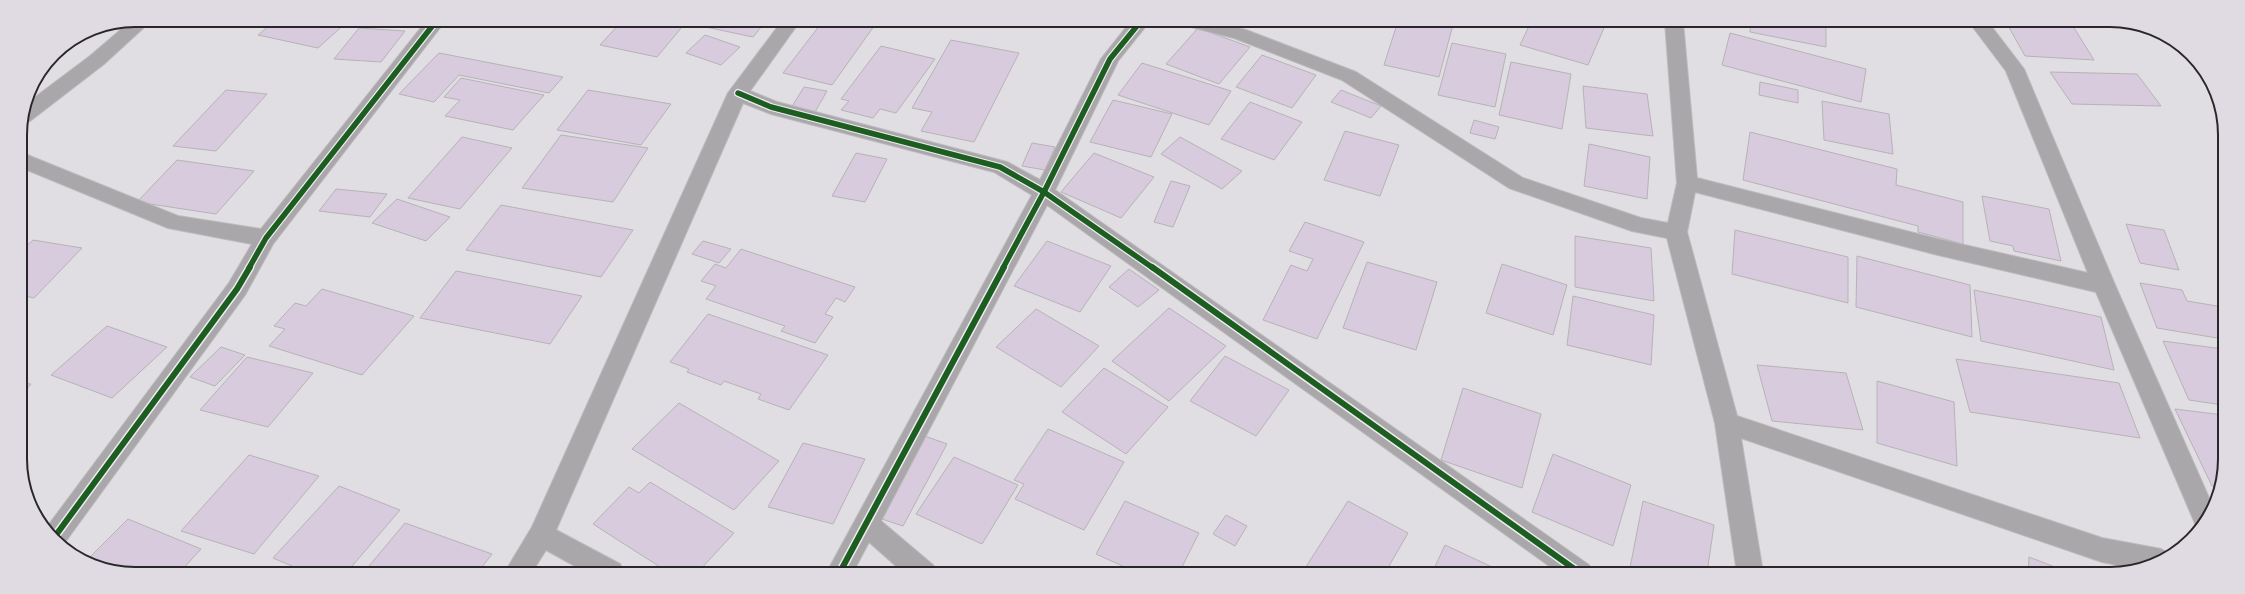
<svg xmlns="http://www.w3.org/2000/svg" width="2245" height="594" viewBox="0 0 2245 594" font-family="'PT Sans',sans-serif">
<rect width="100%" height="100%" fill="#e1dee3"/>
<g fill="#d8cbdd" stroke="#b6b3b6">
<path d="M276 20H349L318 48 258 35Z"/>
<path d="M622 21H687L657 57 600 45Z"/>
<path d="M699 21H766L753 37 696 25Z"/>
<path d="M823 21 877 22 832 85 783 73Z"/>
<path d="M1398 21H1454L1439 77 1384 65Z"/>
<path d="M1531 22H1582L1604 28 1588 65 1520 45Z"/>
<path d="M1751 22H1813V24L1826 27V47L1750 32Z"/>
<path d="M1904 22H1930L1931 26Z"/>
<path d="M2006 22 2071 23 2094 60 2025 56Z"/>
<path d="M359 28 405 31 381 62 334 59Z"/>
<path d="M1198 28 1250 47 1219 84 1166 64Z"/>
<path d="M1730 33 1866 69 1861 102 1722 65Z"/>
<path d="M705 35 740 47 721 65 686 53Z"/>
<path d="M951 40 1019 53 974 142 921 131 932 112 912 108Z"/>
<path d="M1452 43 1506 54 1495 107 1438 95Z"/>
<path d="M881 46 935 59 896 113 880 109 873 118 841 110 849 101 841 99Z"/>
<path d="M439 53 563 77 549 93 459 75 434 102 399 94Z"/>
<path d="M1262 55 1316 75 1292 108 1236 87Z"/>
<path d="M1511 62 1571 74 1562 129 1499 115Z"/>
<path d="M1142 63 1231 91 1209 125 1118 95Z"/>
<path d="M2050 72 2137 74 2161 106 2072 104Z"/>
<path d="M461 78 544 95 513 130 445 116 460 100 444 97Z"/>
<path d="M1760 82 1798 90V103L1759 95Z"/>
<path d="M1583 86 1647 94 1653 136 1586 128Z"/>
<path d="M804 87 827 91 815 112 791 108Z"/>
<path d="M226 90 267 94 216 151 173 146Z"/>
<path d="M588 90 671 104 641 145 557 130Z"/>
<path d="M1341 90 1381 106 1371 118 1331 102Z"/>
<path d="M1113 100 1172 114 1151 157 1090 142Z"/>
<path d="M1822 101 1889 114 1893 154 1824 140Z"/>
<path d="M1250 102 1302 122 1274 160 1221 139Z"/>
<path d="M1474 120 1499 127 1495 139 1470 133Z"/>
<path d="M1345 131 1399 145 1380 196 1324 180Z"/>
<path d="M1750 132 1897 169 1896 185 1963 202V244L1918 232V226L1743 180Z"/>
<path d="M561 135 648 148 613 202 522 188Z"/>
<path d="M462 137 512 148 460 209 408 198Z"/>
<path d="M1180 137 1242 171 1222 189 1161 154Z"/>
<path d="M1032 143 1055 147 1045 170 1022 166Z"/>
<path d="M1589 144 1650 157 1647 199 1584 186Z"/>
<path d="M856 153 887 159 865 202 832 196Z"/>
<path d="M1094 153 1154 177 1121 218 1061 192Z"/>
<path d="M177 160 254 171 216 214 137 202Z"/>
<path d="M1171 181 1190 186 1173 227 1154 222Z"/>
<path d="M336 189 387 194 370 217 319 211Z"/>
<path d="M1982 196 2049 209 2061 261 2014 251 2013 246 1990 241Z"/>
<path d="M397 199 450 217 426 241 372 223Z"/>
<path d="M501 205 633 230 601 277 466 250Z"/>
<path d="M1305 222 1364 242 1317 339 1263 320 1291 265 1307 271 1313 259 1289 251Z"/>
<path d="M2126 224 2164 230 2179 270 2140 263Z"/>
<path d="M1735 230 1848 257V303L1732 274Z"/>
<path d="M1575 236 1651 248 1654 301 1575 287Z"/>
<path d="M33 240 82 248 34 298 21 295V251Z"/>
<path d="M703 241 731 249 719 263 692 254Z"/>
<path d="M1047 241 1111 266 1080 312 1014 286Z"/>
<path d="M741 249 855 287 845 302 836 298 825 314 833 317 815 343 781 331 785 326 706 299 716 286 701 281 715 264 726 268Z"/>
<path d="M1857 256 1970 285 1972 337 1856 307Z"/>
<path d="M1367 262 1437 282 1416 350 1343 328Z"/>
<path d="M1502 264 1567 285 1553 335 1486 313Z"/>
<path d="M1129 269 1159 290 1138 307 1109 287Z"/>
<path d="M456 271 582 296 550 344 420 318Z"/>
<path d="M2140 283 2182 290 2187 301 2223 307V339L2157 328Z"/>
<path d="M322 289 414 316 362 375 269 346 285 329 274 326 295 303 306 306Z"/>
<path d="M1974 290 2101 317 2114 370 1981 341Z"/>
<path d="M1573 296 1654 315 1651 365 1567 345Z"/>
<path d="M1169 308 1226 346 1169 401 1112 361Z"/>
<path d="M1036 309 1099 346 1061 387 996 347Z"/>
<path d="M708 314 828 355 789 410 758 399 761 394 724 381 721 385 687 372 689 369 670 362Z"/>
<path d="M107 326 167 347 112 398 51 375Z"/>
<path d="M2163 341 2223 349V405L2189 400Z"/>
<path d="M221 347 245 355 215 386 190 377Z"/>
<path d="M1225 356 1289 390 1256 436 1190 401Z"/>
<path d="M247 357 313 373 268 427 200 410Z"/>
<path d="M1956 359 2119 383 2140 438 1970 412Z"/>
<path d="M1757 365 1846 373 1863 430 1772 421Z"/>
<path d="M1104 368 1168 407 1126 454 1062 412Z"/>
<path d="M1877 381 1954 402 1957 466 1877 443Z"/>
<path d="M22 383 31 384 22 395Z"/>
<path d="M1463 388 1541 414 1522 488 1441 460Z"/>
<path d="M679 403 779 461 734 510 632 449Z"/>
<path d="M2175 409 2223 415V482L2221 487 2212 486Z"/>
<path d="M1048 429 1124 462 1084 530 1015 499 1024 484 1014 480Z"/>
<path d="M922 435 947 444 903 526 876 517Z"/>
<path d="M803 443 865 459 833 524 768 507Z"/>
<path d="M1553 454 1631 485 1613 546 1532 512Z"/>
<path d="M249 455 319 476 254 554 181 531Z"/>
<path d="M954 457 1018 485 982 544 916 514Z"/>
<path d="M650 482 734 533 698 572H668L593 524 629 487 639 493Z"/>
<path d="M339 486 400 510 347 572H306L273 558Z"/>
<path d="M1125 501 1199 533 1179 573H1138L1096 554Z"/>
<path d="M1348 501 1408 533 1385 573H1302Z"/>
<path d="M1643 501 1714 525 1707 573H1629Z"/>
<path d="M1226 515 1247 526 1235 546 1213 534Z"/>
<path d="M128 519 201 549 180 572H112L88 559Z"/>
<path d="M405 523 492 554 478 572H364Z"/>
<path d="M1445 545 1505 573H1432Z"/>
<path d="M2029 557 2073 574H2028Z"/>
</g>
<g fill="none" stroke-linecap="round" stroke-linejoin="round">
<g stroke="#bcbabd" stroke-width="2">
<g id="minor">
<path d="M152 20 104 64 30 121 22 122 26 104 90 56 131 21Z"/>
<path d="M427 20H446L273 244 245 295 63 545 54 540 47 527 229 283 252 244 168 228 20 167V152L178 216 261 229Z"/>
<path d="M782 21H800L750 91 777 102 1007 162 1040 180 1101 59 1131 21H1150L1118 61 1055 190 1589 565 1593 573H1559L1047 205 881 521 933 565 937 573H904L869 542 853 572H827L1032 195 994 172 771 114 743 103 556 530 620 564 624 572H586L546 550 532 572H505L532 527 728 93Z"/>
<path d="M1180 21H1212L1246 30 1356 72 1523 178 1641 218 1668 223 1677 183 1665 22H1683L1697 178 1938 239 2088 273 2006 71 1969 22H1988L2024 69 2115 285 2213 507 2209 517 2199 529 2197 528 2096 292 1938 255 1695 192 1687 232 1737 416 2102 538 2161 549 2171 555C2142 573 2134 568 2102 562L1741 438 1763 573H1737L1715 423 1667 238 1632 231 1509 188 1342 80 1234 38 1183 25Z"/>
</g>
</g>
<use href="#minor" fill="#aaa7aa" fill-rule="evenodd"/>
<g stroke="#f0ebf2" stroke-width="8">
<g id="cycleway-far1">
<path d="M738 93 771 107 1000 167 1044 192 1153 268"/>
<path d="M249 268 266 238 437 20"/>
<path d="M1003 268 1044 192 1110 59 1141 21"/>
</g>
</g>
<g stroke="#f0ebf2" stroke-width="9">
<g id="cycleway">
<path d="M1152 267 1580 573"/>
<path d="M53 539 237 289 250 267"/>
<path d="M840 572 1004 267"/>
</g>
</g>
<use href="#cycleway-far1" stroke="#1b5e20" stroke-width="5.5"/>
<use href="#cycleway" stroke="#1b5e20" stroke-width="6"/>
</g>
<path d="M0 0H2245V594H0ZM135 27H2110A108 108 0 0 1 2218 135V459A108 108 0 0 1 2110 567H135A108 108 0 0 1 27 459V135A108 108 0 0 1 135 27Z" fill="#e0dbe2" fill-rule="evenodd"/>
<path fill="none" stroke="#29272a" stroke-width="2" d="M135 27H2110A108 108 0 0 1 2218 135V459A108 108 0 0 1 2110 567H135A108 108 0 0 1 27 459V135A108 108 0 0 1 135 27Z"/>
</svg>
